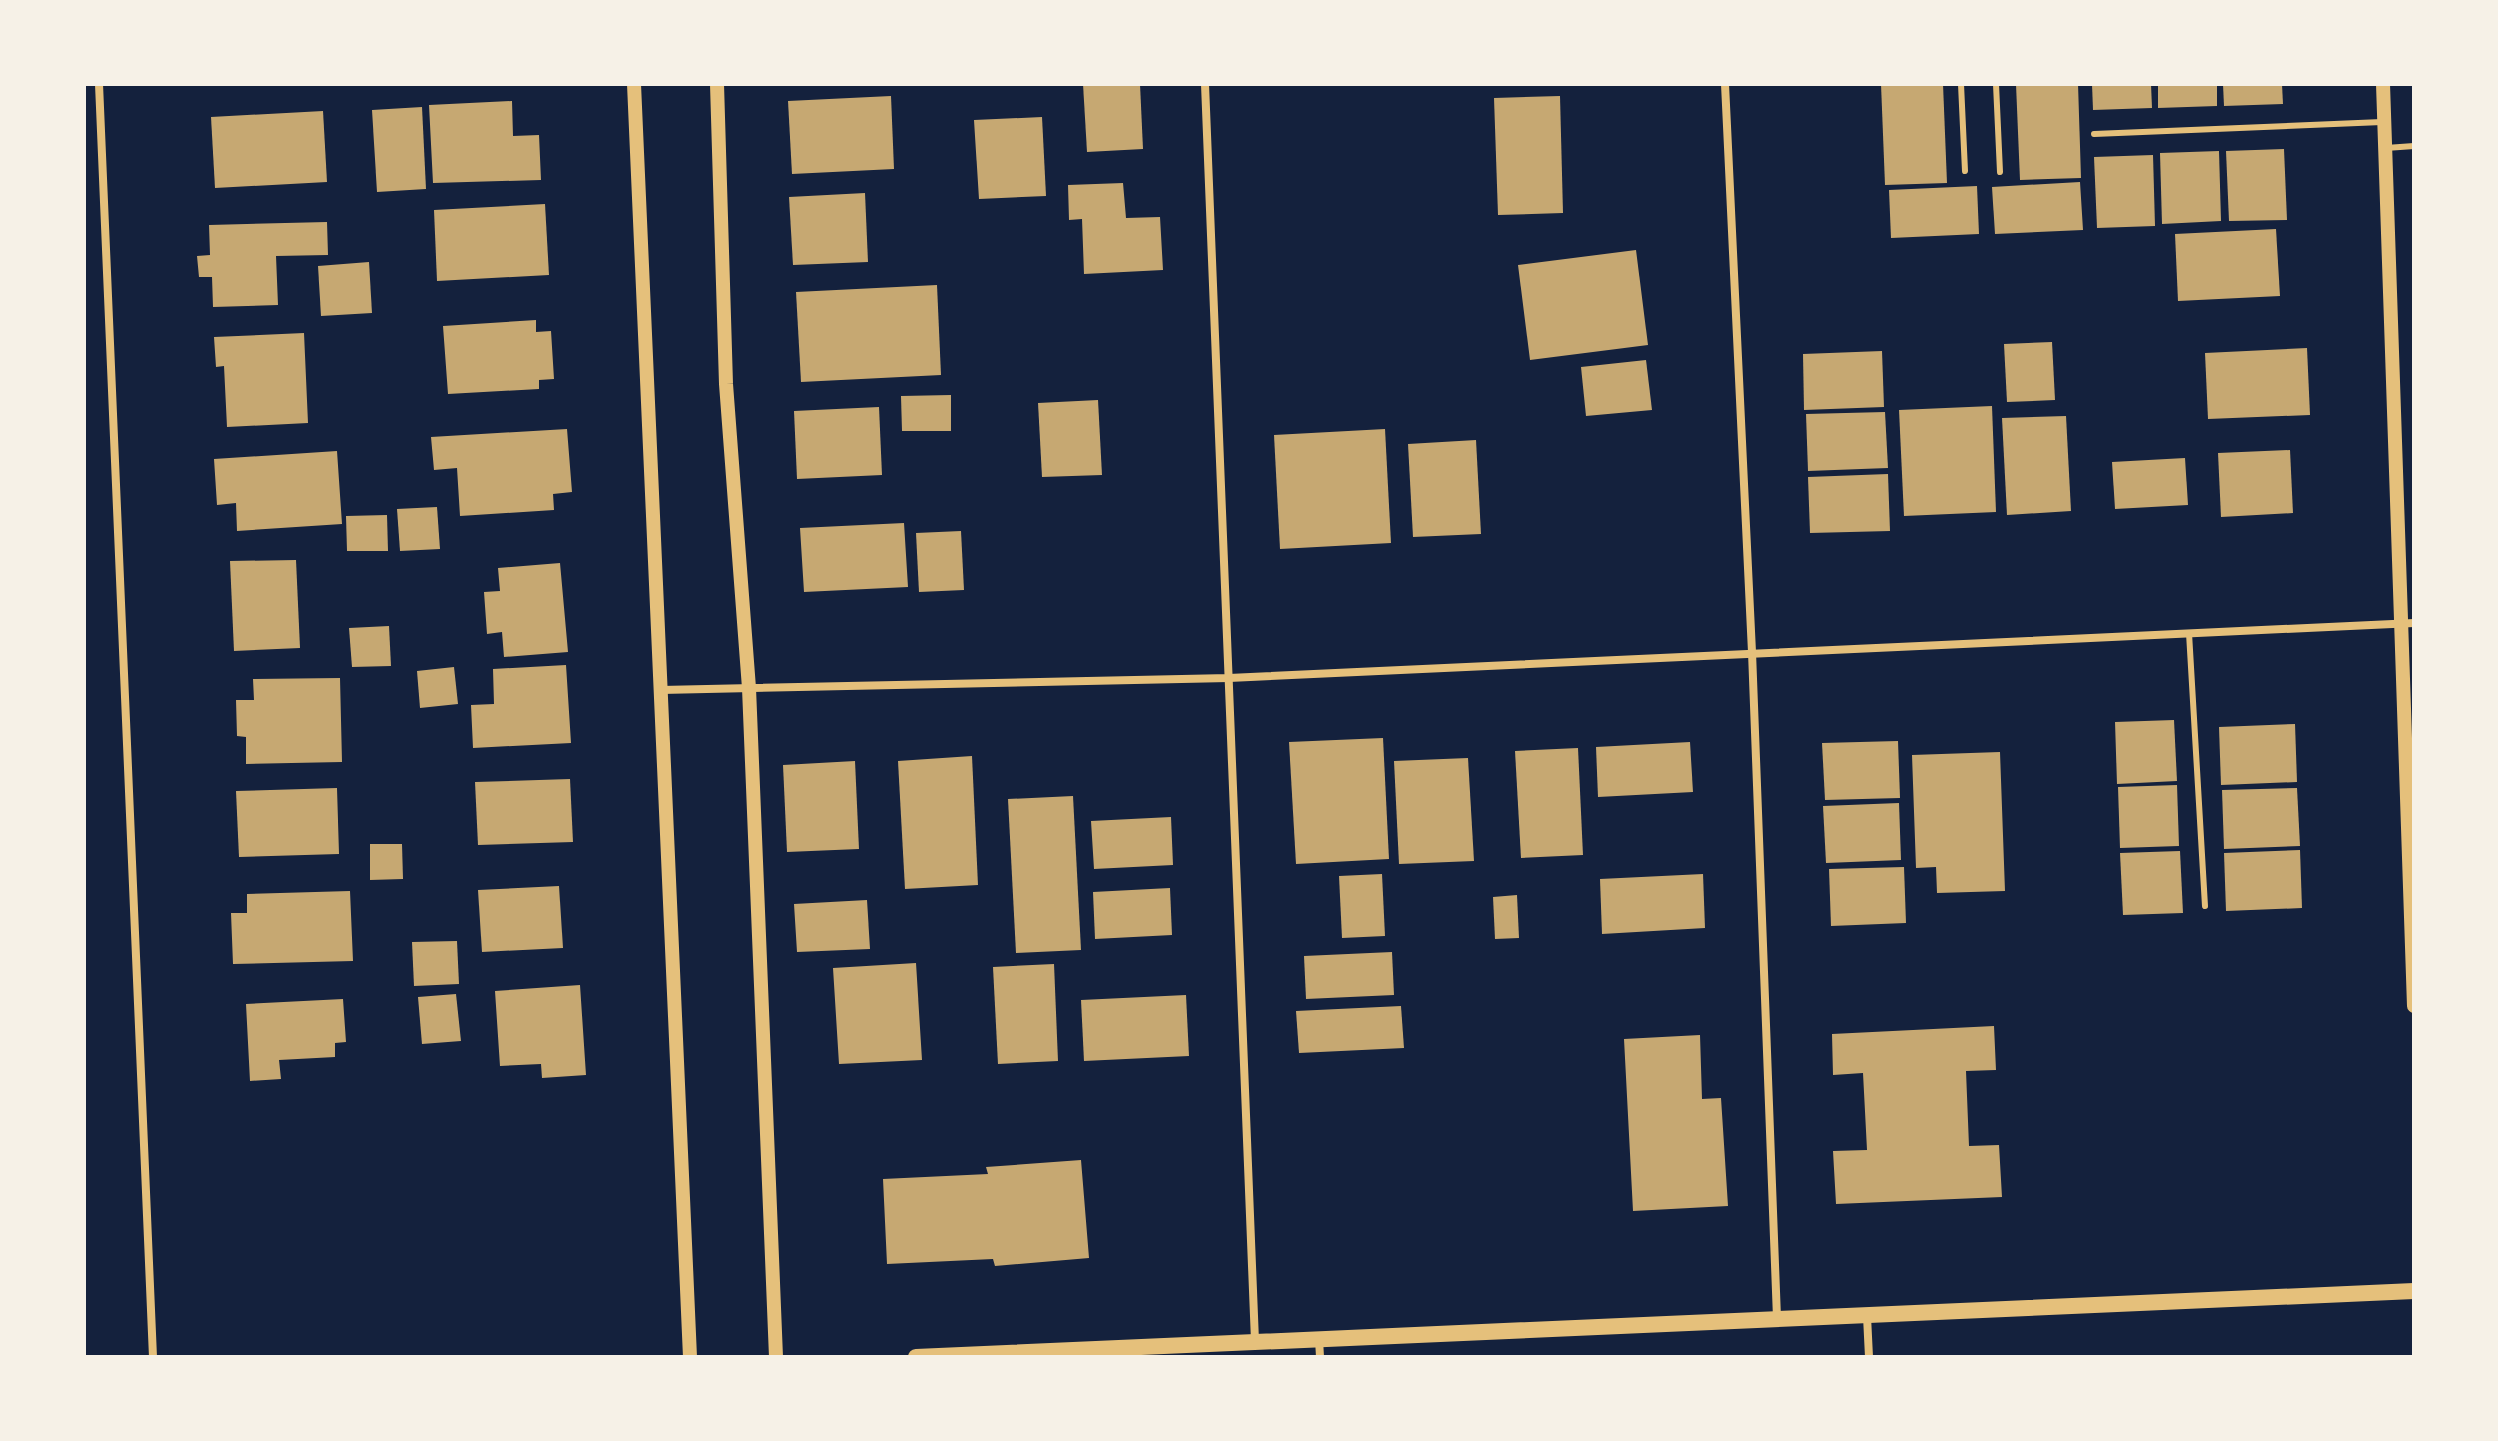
<svg xmlns="http://www.w3.org/2000/svg" width="2498" height="1441" viewBox="0 0 2498 1441" font-family="'Source Sans 3',sans-serif">
<rect width="100%" height="100%" fill="#14213d"/>
<g fill="#c6a872">
<path d="M1083 84H1140L1143 149 1087 152Z"/>
<path d="M1881 84H1943L1947 183 1885 185Z"/>
<path d="M2016 84H2078L2081 178 2020 180Z"/>
<path d="M2092 84H2151L2152 108 2093 110Z"/>
<path d="M2158 84H2217V106L2158 108Z"/>
<path d="M2223 84H2282L2283 104 2224 106Z"/>
<path d="M891 96 894 169 792 174 788 101Z"/>
<path d="M1560 96 1563 213 1498 215 1494 98Z"/>
<path d="M512 101 513 136 539 135 541 180 433 183 429 105Z"/>
<path d="M422 107 426 189 377 192 372 110Z"/>
<path d="M323 111 327 182 215 188 211 117Z"/>
<path d="M1042 117 1046 196 979 199 974 120Z"/>
<path d="M2284 149 2287 220 2229 221 2226 151Z"/>
<path d="M2219 151 2221 221 2162 224 2160 153Z"/>
<path d="M2153 155 2155 226 2097 228 2094 157Z"/>
<path d="M2080 182 2083 230 1995 234 1992 187Z"/>
<path d="M1123 183 1126 218 1160 217 1163 270 1084 274 1082 219 1069 220 1068 185Z"/>
<path d="M1977 186 1979 234 1891 238 1889 190Z"/>
<path d="M865 193 868 262 793 265 789 197Z"/>
<path d="M545 204 549 275 437 281 434 210Z"/>
<path d="M327 222 328 255 276 256 278 305 213 307 212 277H199L197 256 210 255 209 225Z"/>
<path d="M2276 229 2280 296 2178 301 2175 234Z"/>
<path d="M1636 250 1648 345 1530 360 1518 265Z"/>
<path d="M369 262 372 313 321 316 318 266Z"/>
<path d="M937 285 941 375 801 382 796 292Z"/>
<path d="M536 320V332L551 331 554 379 539 380V389L448 394 443 326Z"/>
<path d="M304 333 308 423 227 427 224 366 216 367 214 337Z"/>
<path d="M2052 342 2055 400 2007 402 2004 344Z"/>
<path d="M2307 348 2310 415 2208 419 2205 353Z"/>
<path d="M1882 351 1884 407 1804 410 1803 354Z"/>
<path d="M1646 360 1652 410 1586 416 1581 367Z"/>
<path d="M951 395V431H902L901 396Z"/>
<path d="M1098 400 1102 475 1042 477 1038 403Z"/>
<path d="M1992 406 1996 512 1904 516 1899 410Z"/>
<path d="M879 407 882 475 797 479 794 411Z"/>
<path d="M1885 412 1888 468 1808 471 1806 414Z"/>
<path d="M2066 416 2071 511 2007 515 2002 418Z"/>
<path d="M567 429 572 492 553 494 554 510 460 516 457 468 434 470 431 437Z"/>
<path d="M1385 429 1391 543 1280 549 1274 435Z"/>
<path d="M1476 440 1481 534 1413 537 1408 444Z"/>
<path d="M2290 450 2293 513 2221 517 2218 453Z"/>
<path d="M337 451 342 524 237 531 236 503 217 505 214 459Z"/>
<path d="M2185 458 2188 505 2115 509 2112 462Z"/>
<path d="M1888 474 1890 531 1810 533 1808 477Z"/>
<path d="M437 507 440 549 400 551 397 509Z"/>
<path d="M387 515 388 551H347L346 516Z"/>
<path d="M904 523 908 587 804 592 800 528Z"/>
<path d="M961 531 964 590 919 592 916 533Z"/>
<path d="M296 560 300 648 234 651 230 561Z"/>
<path d="M560 563 568 652 504 657 502 632 487 634 484 592 500 591 498 568Z"/>
<path d="M389 626 391 666 352 667 349 628Z"/>
<path d="M566 665 571 743 473 748 471 705 494 704 493 669Z"/>
<path d="M454 667 458 704 420 708 417 671Z"/>
<path d="M340 678 342 762 246 764V737L237 736 236 700H254L253 679Z"/>
<path d="M2174 720 2177 781 2117 784 2115 722Z"/>
<path d="M2295 724 2297 782 2221 785 2219 727Z"/>
<path d="M1383 738 1389 859 1296 864 1289 742Z"/>
<path d="M1898 741 1900 798 1825 800 1822 743Z"/>
<path d="M1690 742 1693 792 1598 797 1596 747Z"/>
<path d="M1578 748 1583 855 1521 858 1515 751Z"/>
<path d="M2000 752 2005 891 1937 893 1936 867 1916 868 1912 755Z"/>
<path d="M972 756 978 885 905 889 898 761Z"/>
<path d="M1468 758 1474 861 1399 864 1394 761Z"/>
<path d="M855 761 859 849 787 852 783 765Z"/>
<path d="M570 779 573 842 478 845 475 782Z"/>
<path d="M2177 785 2179 846 2120 848 2118 787Z"/>
<path d="M337 788 339 854 239 857 236 791Z"/>
<path d="M2297 788 2300 846 2224 849 2222 790Z"/>
<path d="M1073 796 1081 950 1016 953 1008 799Z"/>
<path d="M1899 803 1901 860 1826 863 1823 806Z"/>
<path d="M1171 817 1173 865 1094 869 1091 821Z"/>
<path d="M370 844H402L403 879 370 880Z"/>
<path d="M2300 850 2302 908 2226 911 2224 853Z"/>
<path d="M2180 851 2183 913 2123 915 2120 853Z"/>
<path d="M1904 867 1906 923 1831 926 1829 869Z"/>
<path d="M1382 874 1385 936 1342 938 1339 876Z"/>
<path d="M1703 874 1705 928 1602 934 1600 879Z"/>
<path d="M559 886 563 948 482 952 478 890Z"/>
<path d="M1170 888 1172 935 1095 939 1093 892Z"/>
<path d="M350 891 353 961 233 964 231 913H247V894Z"/>
<path d="M1517 895 1519 938 1495 939 1493 897Z"/>
<path d="M867 900 870 949 797 952 794 904Z"/>
<path d="M457 941 459 984 414 986 412 942Z"/>
<path d="M1392 952 1394 995 1306 999 1304 956Z"/>
<path d="M916 963 922 1060 839 1064 833 968Z"/>
<path d="M1054 964 1058 1061 998 1064 993 967Z"/>
<path d="M580 985 586 1075 542 1078 541 1064 500 1066 495 991Z"/>
<path d="M456 994 461 1041 422 1044 418 997Z"/>
<path d="M1186 995 1189 1056 1084 1061 1081 1000Z"/>
<path d="M343 999 346 1042 335 1043V1057L279 1060 281 1079 250 1081 246 1004Z"/>
<path d="M1401 1006 1404 1048 1299 1053 1296 1011Z"/>
<path d="M1994 1026 1996 1070 1966 1071 1969 1146 1999 1145 2002 1197 1836 1204 1833 1151 1867 1150 1863 1073 1833 1075 1832 1034Z"/>
<path d="M1700 1035 1702 1099 1721 1098 1728 1206 1633 1211 1624 1039Z"/>
<path d="M1081 1160 1089 1258 995 1266 993 1259 887 1264 883 1179 988 1174 986 1167Z"/>
</g>
<g fill="none" stroke-linecap="round" stroke-linejoin="round">
<g stroke="#e5c07b" stroke-width="6">
<path d="M1961 84 1965 171"/>
<path d="M1996 84 2000 172"/>
<path d="M2094 134 2382 122"/>
<path d="M2386 148 2414 146"/>
<path d="M2189 633 2205 906"/>
</g>
<g stroke="#e5c07b" stroke-width="8">
<path d="M99 84 153 1357"/>
<path d="M1205 84 1255 1341"/>
<path d="M1725 84 1752 652 1777 1318"/>
<path d="M661 690 1229 678 2414 623"/>
<path d="M1867 1316 1869 1357"/>
<path d="M1319 1339 1320 1357"/>
</g>
<g stroke="#e5c07b" stroke-width="14">
<path d="M634 84 690 1357"/>
<path d="M717 84 726 384 749 688 776 1357"/>
<path d="M2383 84 2414 1006"/>
</g>
<path stroke="#e5c07b" stroke-width="16" d="M916 1357 2414 1291"/>
</g>
<rect width="2498" height="1441" fill="none" stroke="#f6f1e7" stroke-width="172"/>
</svg>
